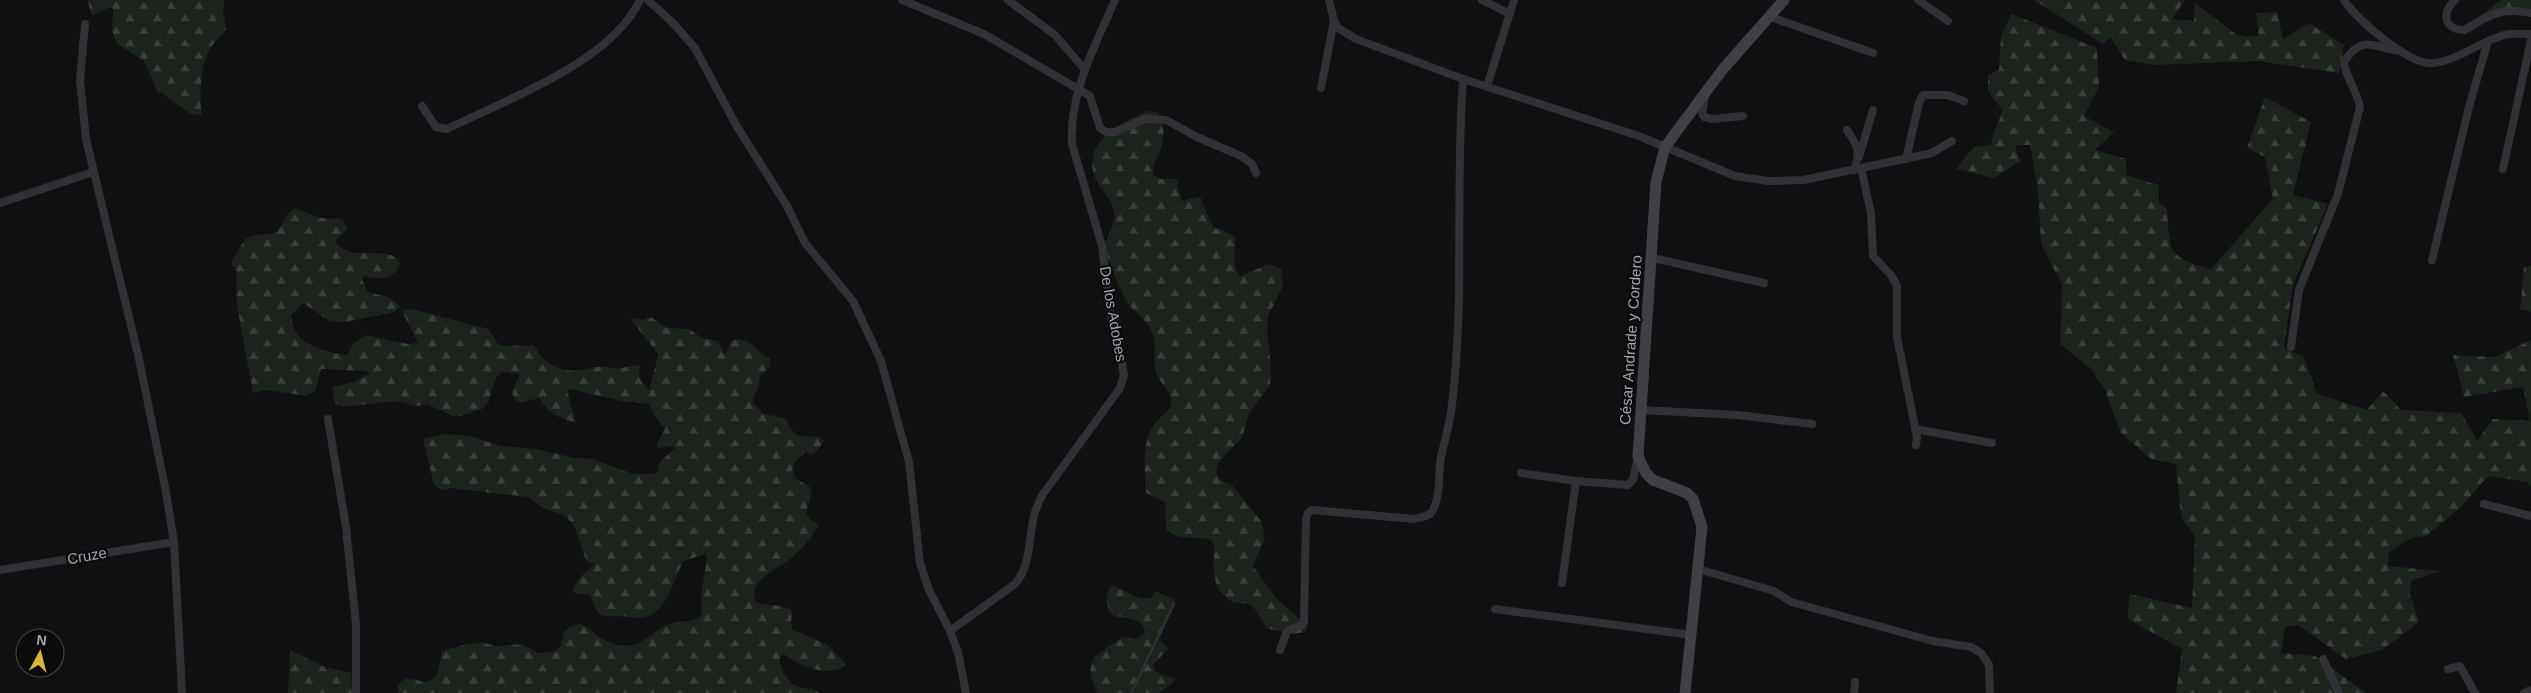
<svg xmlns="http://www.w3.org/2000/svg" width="2531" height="693" viewBox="0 0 2531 693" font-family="Arial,sans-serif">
<defs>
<pattern id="forest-firs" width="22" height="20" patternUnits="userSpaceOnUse" patternTransform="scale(1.25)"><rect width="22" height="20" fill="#1c231d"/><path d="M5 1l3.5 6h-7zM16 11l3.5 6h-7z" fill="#3a403b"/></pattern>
</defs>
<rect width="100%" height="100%" fill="#100f11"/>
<g fill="url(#forest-firs)">
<path d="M88 0H224L223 9 226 29C221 37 213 42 209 51 200 69 199 95 202 114L192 115 157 90 144 61 117 44 112 31 113 8H108L93 15 90 12Z"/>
<path d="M2034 0H2185L2172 19 2194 21 2195 3 2237 35 2259 37 2256 13 2277 12 2283 39 2309 23 2344 45 2339 73 2258 61 2152 65 2125 60 2110 37 2103 44Z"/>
<path d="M2501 0H2531V14C2499 10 2494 12 2470 33L2464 28Z"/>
<path d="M2011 14 2097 48 2099 87 2084 116 2114 132 2095 150 2126 159V175L2158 185 2159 203 2167 209C2170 251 2167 258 2211 269L2273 199 2265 157 2247 148 2265 97 2311 122 2293 195 2328 204 2293 284 2284 348 2304 357 2317 394 2367 410 2383 391 2401 410 2461 413 2477 441 2493 419 2530 421 2523 387 2464 397 2453 355 2495 357 2531 340V488L2528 482 2488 476 2461 507 2426 536 2412 538 2389 552 2388 566 2440 571 2411 581 2410 594 2419 622 2382 650 2346 659 2298 625 2285 627 2281 653 2315 656 2366 693H2176L2182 649 2128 619 2129 594 2192 608 2195 536 2181 517 2176 464 2151 459 2121 433 2105 390 2091 369 2060 344 2062 285 2041 244 2038 191 2030 145H2015L2020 161 1994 178 1956 169 1974 147 1991 145 1993 134 2003 111 1988 91V75L1999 70 2001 36Z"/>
<path d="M1148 111 1157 112 1162 116C1163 125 1165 136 1162 145 1159 157 1151 162 1153 175L1160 179H1178L1177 185 1182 201 1197 197 1201 198 1209 219 1214 228 1223 230 1235 237C1237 249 1230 268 1241 276L1269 264 1281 269 1283 281 1281 290 1268 316 1267 331 1271 367 1270 386 1249 413 1242 438 1218 463 1216 472 1222 481 1232 485 1261 521 1265 537 1253 566 1276 598 1307 625 1306 632 1294 634 1269 629C1260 623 1260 611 1250 605 1244 602 1237 604 1231 601 1210 588 1214 566 1214 545L1212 541C1197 534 1179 543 1166 529L1165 502 1146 493C1145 471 1141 445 1153 426 1158 417 1173 411 1171 399 1169 390 1159 382 1156 372 1152 359 1158 345 1152 332 1148 322 1137 314 1130 306 1121 292 1113 274 1108 258 1100 235 1118 228 1114 211 1112 198 1098 189 1094 175 1083 140 1122 123 1148 111Z"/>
<path d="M295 208 321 218 342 219 348 229 336 240V244C340 246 345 251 350 252 364 256 392 247 400 263 394 281 379 280 364 276L362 279 367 291C386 299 385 291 400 307L394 312 345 322 330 321 303 303 291 316C293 322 293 329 297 334 305 346 333 354 347 355L354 343 366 335 407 344 418 343 403 313V310L411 309 489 329 497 343 503 346 533 345C539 352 543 361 552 365 572 375 579 369 598 367 606 366 613 369 621 368 628 367 633 365 640 365L639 378 650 391C650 380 659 358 658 354L630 318 643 320 651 317 667 328 689 329 702 338 718 341 725 355 732 341C748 333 756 353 770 358L771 365 760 376C760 388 753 395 753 403L764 414 784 418 796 435 818 437 824 441 818 450 811 455 805 452 795 462 792 469 796 479 809 486 812 492 806 513 812 521 818 524V526C811 539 801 550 790 559 775 572 750 577 755 601 766 608 781 602 792 611L791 625 793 630 828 645 846 664C831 680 796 665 783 653L780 656C779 664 781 668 785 675 795 693 805 684 820 693H399L397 686C406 673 415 681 426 682 442 677 438 665 442 651L467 644 482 643 498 646 521 644 538 653 555 652 561 646 564 632 571 626 581 624C591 628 597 637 606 641 640 656 645 632 673 623 682 620 696 623 701 615V597L707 557 705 554 684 561C673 577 669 612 645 617 638 619 627 616 618 616 596 617 598 615 590 595L574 593 572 590 579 578 594 565 586 560 575 528 566 516 543 508 528 497 450 488 441 490 434 485 423 439 444 434 470 436 501 446 537 449 574 458 592 459 633 474H650L660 472 657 471 660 462 675 448 671 446 657 448V444L665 429 654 415 649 404 622 401 570 389 567 390 576 423C559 418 549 413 539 398L520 403 515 400 512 392 520 374 501 372 496 378 488 403 482 409 460 416H453L427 404 417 406 394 401 343 407 335 403 332 387 354 382 369 374 368 372 364 371 321 369 315 391 307 396 266 390 253 393 237 306 236 271 234 266H232L233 270C229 261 233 260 237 253 250 225 258 240 278 231L288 213Z"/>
<path d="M2531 266V312L2520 309 2524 267Z"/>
<path d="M1112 586C1127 588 1136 603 1152 597L1155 591 1175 600 1159 639 1169 648 1153 665C1155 676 1168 675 1176 680L1159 693H1097C1092 678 1087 674 1094 657L1124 636 1136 639 1145 633C1144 617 1124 619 1112 615 1106 605 1104 595 1112 586Z"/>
<path d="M290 650 325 667 351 673 352 693H288Z"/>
</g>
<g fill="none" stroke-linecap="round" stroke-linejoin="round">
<path stroke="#2b3137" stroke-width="2.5" d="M1131 693 1174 604"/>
<g stroke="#313135" stroke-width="8">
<path d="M648 0 673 23 695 48 736 125 787 206 805 243 853 301 881 361 909 462 920 563 929 590 950 631 958 652 966 693"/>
<path d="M902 0 984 34 1090 96 1100 128 1106 132H1115L1145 119 1166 120 1197 137 1241 156 1252 164 1256 173"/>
<path d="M1008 0 1055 35 1085 70"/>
<path d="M1329 0 1334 21 1338 28 1356 39 1463 79 1639 136 1735 176 1768 181 1803 180 1861 168 1871 213 1873 256 1891 275 1897 286V337L1917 437 1916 445"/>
<path d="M1482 0 1510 14"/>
<path d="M1918 0 1948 21"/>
<path d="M2344 0C2356 19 2410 66 2433 63 2459 60 2479 42 2504 35 2512 33 2522 34 2531 34"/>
<path d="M2455 0C2441 13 2444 30 2464 30 2490 15 2500 7 2531 13"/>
<path d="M1768 16 1873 53"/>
<path d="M85 24 80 81 86 139 139 359 166 492 174 542 182 693"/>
<path d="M1487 86 1514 0"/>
<path d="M1321 88 1334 21"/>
<path d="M1705 97 1702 113 1704 117 1712 119 1743 116"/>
<path d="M422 106 436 127 447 129C506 100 611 62 640 0"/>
<path d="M1847 130C1858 146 1861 151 1854 170"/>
<path d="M1859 157 1873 110"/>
<path d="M1906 159 1919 103 1923 95H1948L1964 101"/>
<path d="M1861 168 1932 153 1952 141"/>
<path d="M2503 169 2531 40"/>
<path d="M0 203 93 172"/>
<path d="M1653 258 1764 283"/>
<path d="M2432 260 2469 107 2488 41"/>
<path d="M2291 347 2299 290 2338 194 2360 107C2357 90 2346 79 2344 62 2362 33 2374 48 2400 51"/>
<path d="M1641 410 1738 415 1812 424"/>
<path d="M328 419 346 527 356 624V693"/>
<path d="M1915 429 1992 443"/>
<path d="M1521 473 1576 481 1628 485 1633 480 1638 456"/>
<path d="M2484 504 2531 516"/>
<path d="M1698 569 1774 591 1791 602 1933 641 1971 647 1981 653 1989 665 1990 693"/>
<path d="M0 570 174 542"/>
<path d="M1562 583 1576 481"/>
<path d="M1495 609 1692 635"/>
<path d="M950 631 1015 584C1032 565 1028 536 1035 512 1037 506 1040 499 1043 494L1120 388 1124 375 1122 364 1112 325 1102 246 1072 144C1069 93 1095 46 1115 0"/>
<path d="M1280 650 1287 631 1302 625 1304 622 1306 519 1308 513 1312 510 1414 519C1421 517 1430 517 1433 510 1441 494 1438 474 1441 457 1445 440 1450 422 1452 405 1465 297 1455 187 1463 79"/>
<path d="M2323 659 2339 693"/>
<path d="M2448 669 2460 666 2475 693"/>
<path d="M1854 693 1855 682"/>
<path d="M2524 693 2531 690"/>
</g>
<path stroke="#3f4045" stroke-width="11" d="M1685 693 1702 527 1693 499 1687 493 1653 480 1646 473 1638 456 1656 182 1665 147 1723 69 1784 0"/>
</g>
<g text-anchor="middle" stroke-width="4.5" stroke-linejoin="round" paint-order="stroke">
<g font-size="15" fill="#a2a5b0" stroke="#0b0b0b">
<text transform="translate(1113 314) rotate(80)" y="5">De los Adobes</text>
<text transform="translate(1631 340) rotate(-86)" y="5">César Andrade y Cordero</text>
<text transform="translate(87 556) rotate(-10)" y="5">Cruze</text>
</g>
</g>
<g transform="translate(40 653) rotate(7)"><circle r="24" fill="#0b0b0b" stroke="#47494d"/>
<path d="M0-4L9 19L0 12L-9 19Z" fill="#dcb53c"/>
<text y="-8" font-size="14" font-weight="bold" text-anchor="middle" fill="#a2a5b0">N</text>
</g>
</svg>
